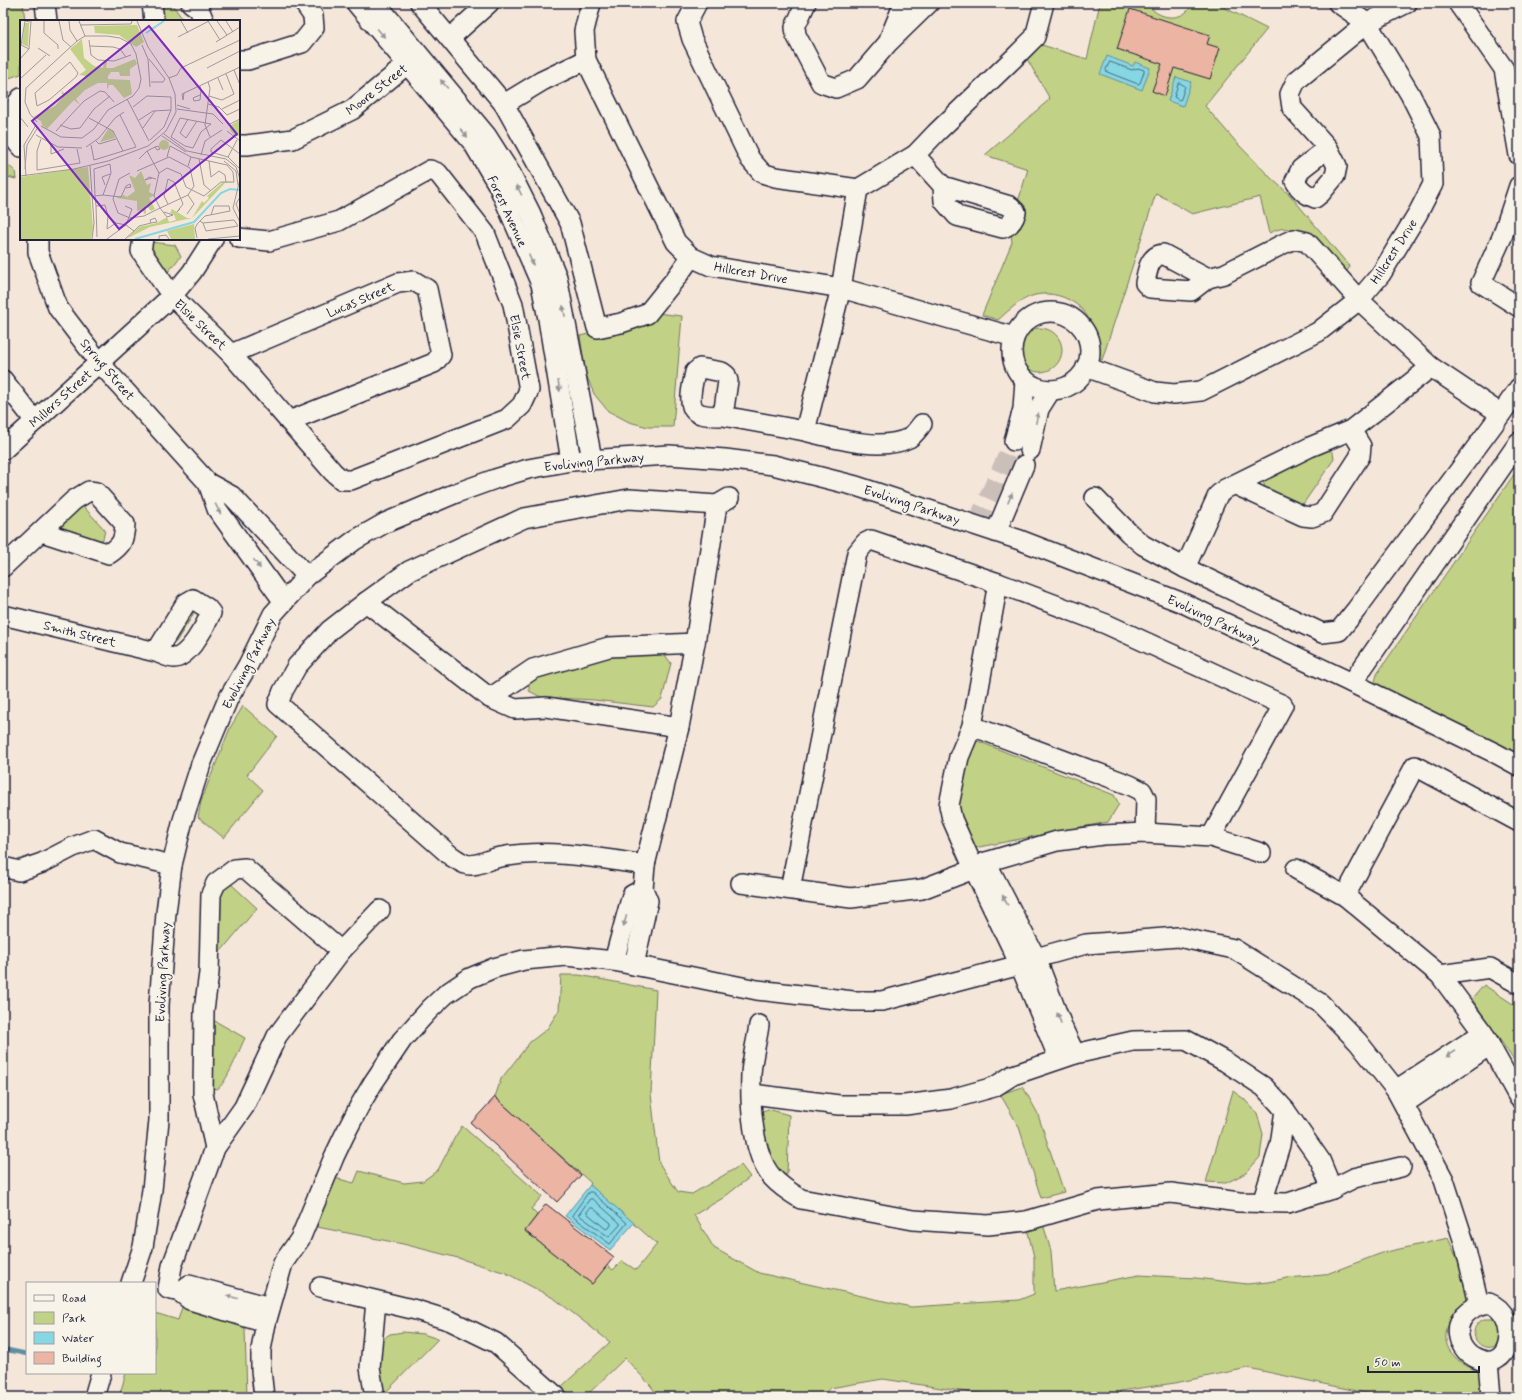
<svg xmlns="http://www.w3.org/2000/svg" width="1522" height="1400" viewBox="0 0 1522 1400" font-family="Mynerve,sans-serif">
<rect width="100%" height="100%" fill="#f5e6da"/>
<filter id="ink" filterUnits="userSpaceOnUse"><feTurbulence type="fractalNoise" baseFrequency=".025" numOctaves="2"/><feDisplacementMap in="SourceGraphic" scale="8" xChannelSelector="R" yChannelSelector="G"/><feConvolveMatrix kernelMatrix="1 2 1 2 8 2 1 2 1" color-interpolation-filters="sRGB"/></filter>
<g filter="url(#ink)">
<g fill="#c1d185" stroke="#727a60">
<path d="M3 3H23L25 21H21V74L9 78 3 83Z"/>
<path d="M169 3 174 7 184 21H154L156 5Z"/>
<path d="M1100 3H1148C1150 5 1152 9 1154 11 1167 21 1187 19 1192 3H1215L1267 29 1205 106 1237 143 1272 179 1290 195 1350 267 1338 282C1329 272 1297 232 1288 229 1282 227 1274 231 1269 233L1260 197 1192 214 1156 193 1102 360 1092 357C1093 346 1095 335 1091 324 1082 299 1048 286 1025 299 1015 304 1006 313 998 320L982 315 1012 242 1010 228 1028 169 985 155 1050 99 1023 52 1029 41 1087 59Z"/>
<path d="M3 161 15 171 16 179 3 176Z"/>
<path d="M151 242 175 245 181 256 168 272 157 271 146 249Z"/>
<path d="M648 312 682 316 673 427H648L629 422 608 411 594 394 586 374 580 336 596 332Z"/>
<circle cx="1040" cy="350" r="22"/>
<path d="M1323 446 1333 453 1334 459 1301 507 1266 493 1263 480Z"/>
<path d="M1519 467V757L1466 727 1374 686 1377 674Z"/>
<path d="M73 505H82L105 530 103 539 95 544 56 531Z"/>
<path d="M190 607 193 611V615L176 642 172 645 167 644Z"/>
<path d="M640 653 664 654 671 663 662 699 653 707 594 700 541 697 529 691V679L600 657Z"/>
<path d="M243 706 277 736 247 775 263 790 224 838 198 817 201 801 230 728Z"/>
<path d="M975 740 1114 795 1119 804 1108 822 974 848 951 807 961 750Z"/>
<path d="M223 883 231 884 257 908 207 968 214 896Z"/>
<path d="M561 975H579L656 990 651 1094 659 1163 678 1192 692 1194 741 1165 750 1177 723 1198 694 1215 714 1248 759 1273 911 1307 1019 1300 1034 1294V1257L1027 1228 1043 1224 1051 1251 1054 1291 1139 1275 1196 1278 1247 1284 1268 1282 1287 1278 1324 1275 1382 1253 1448 1238 1457 1258 1470 1299C1451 1312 1435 1338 1455 1357 1461 1364 1471 1368 1479 1372L1482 1389V1397H1385L1248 1368 1175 1383 1120 1391 1119 1397H1039L967 1392 883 1379 830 1388 822 1397H659L650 1385 625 1358 585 1397H569L560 1388 610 1342 555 1299 506 1273 458 1258 403 1244 317 1227 335 1178 354 1183 359 1171 404 1183 423 1181 438 1170 455 1137 462 1126 542 1196 531 1209 537 1215 525 1231 592 1284 607 1265 613 1270 622 1261 636 1270 657 1244 590 1185 591 1183 495 1097 501 1079 530 1042 547 1029 559 1010Z"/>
<path d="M1484 985 1519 1008V1060L1513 1059 1472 999Z"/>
<path d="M208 1017 245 1038C240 1048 226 1085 217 1089L211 1087Z"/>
<path d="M1023 1087 1037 1112 1064 1192 1041 1198 1019 1127 1000 1094Z"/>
<path d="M1233 1091 1244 1099 1257 1113 1263 1134 1260 1157 1246 1173 1226 1183 1206 1182Z"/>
<path d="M768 1109 789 1115 787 1175 778 1172 770 1163 757 1116 763 1111Z"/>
<path d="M182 1307 235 1320 242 1324 245 1329 247 1397H119L126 1373H155V1313L178 1320Z"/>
<path d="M1484 1319H1493L1501 1325 1499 1344C1479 1357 1463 1329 1484 1319Z"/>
<path d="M403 1332 423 1334 438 1339 385 1393C379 1378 371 1344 390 1334 394 1333 399 1333 403 1332Z"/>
</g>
<g fill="#87d6e4" stroke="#5f8ea0">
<path d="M1107 56 1133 66 1135 62 1150 68 1142 90 1100 74Z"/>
<path d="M1176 77 1191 82 1183 106 1168 101Z"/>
<path d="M590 1185 634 1223 610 1250 565 1216Z"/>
</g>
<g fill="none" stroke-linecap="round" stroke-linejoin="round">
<g stroke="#4a6a7f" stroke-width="1">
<path d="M1110 62 1132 70 1138 68 1144 70V72L1140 83 1138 84 1107 72 1106 70Z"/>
<path d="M1180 83 1185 86 1181 99 1179 100 1174 97 1178 84Z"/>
<path d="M589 1192H592L627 1223 610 1244 572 1216Z"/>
<path d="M590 1199H593L620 1223V1225L609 1237 579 1215Z"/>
<path d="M591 1208H593L611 1223V1225L609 1228 606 1229 588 1214 587 1212Z"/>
</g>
<path stroke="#5f8ea0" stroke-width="4.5" d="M3 1349 27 1354"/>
</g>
<g fill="#ecb4a2" stroke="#22223b">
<path d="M1130 9 1210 35 1207 44 1220 48 1210 79 1174 68 1165 96 1152 91 1162 64 1117 49Z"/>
<path d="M495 1097 581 1175 557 1202 471 1123Z"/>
<path d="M546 1204 614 1257 592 1284 525 1231Z"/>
</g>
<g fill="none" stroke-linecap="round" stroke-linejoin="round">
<path stroke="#cbbfba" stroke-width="19" stroke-dasharray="19 10" stroke-linecap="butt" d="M976 525 1014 441"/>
<g stroke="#22223b" stroke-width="22">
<g id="minor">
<path d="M45 3 47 21"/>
<path d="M152 3 154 21"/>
<path d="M191 3 199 9 204 21"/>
<path d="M356 3 473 143 498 185 541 284 548 319 571 461"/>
<path d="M376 3 486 135 511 174 531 214 557 277 592 459"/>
<path d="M420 3 504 104"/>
<path d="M591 3 584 31 586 60 676 242 691 257 711 266 841 288 1014 337"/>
<path d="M697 3 687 22 692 39 750 159 762 173 775 177 858 189"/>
<path d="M806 3 795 27 796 35 821 83 836 88 857 79 887 44 929 3"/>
<path d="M1458 3 1504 69 1519 155"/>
<path d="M890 37 904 3"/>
<path d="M450 38 489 3"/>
<path d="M239 60H248L302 43 314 28 313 16 304 3"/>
<path d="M586 60 542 81 504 104 570 223 597 328 621 323 647 314 676 278 691 257"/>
<path d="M21 98C9 112 8 134 21 147"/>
<path d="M239 145H247L293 139 352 110 417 56"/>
<path d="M1328 148 1301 169 1295 181C1299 189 1306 195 1315 198L1321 193 1335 176 1337 166 1328 148 1292 108 1290 94 1296 81 1367 23 1407 3"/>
<path d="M915 155 943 186 1010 206 1016 212C1014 220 1011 225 1003 228L957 216 944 201 943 186"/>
<path d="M1519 186 1502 237 1481 283 1519 307"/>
<path d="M38 239V252L58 308 99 362 208 483 232 496 307 576"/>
<path d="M143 239 141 251 172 296 231 354 333 472 342 480H351L507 419 522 405 529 390 513 304 485 233 438 173 430 170 339 221 269 241 239 238"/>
<path d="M1208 278 1163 254C1149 256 1147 272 1145 283L1150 288 1191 291 1208 278 1224 274 1283 244 1294 239 1307 242 1359 300 1431 367"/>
<circle cx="1051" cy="351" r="39"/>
<path d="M231 354 398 283 414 281 427 289 441 355 434 363 289 421"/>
<path d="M1086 367 1155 392 1174 394 1201 391 1318 332 1359 300 1381 274 1418 213 1433 184 1431 136 1410 94 1367 23 1338 3"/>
<path d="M3 380 35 421"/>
<path d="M1501 414 1431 367 1351 430 1310 447 1225 489 1218 495 1185 568 1322 633 1339 631 1356 610 1501 414 1519 388"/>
<path d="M723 416C716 416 708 416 701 414 684 410 693 384 695 372L700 368 722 372 726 375 728 381 723 416 805 431"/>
<path d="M922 424C918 429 914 435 909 438 881 452 834 438 805 431L841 288 858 189 915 155 936 133 1015 57 1035 37 1044 3"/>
<path d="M1014 441 1023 409 1025 380"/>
<path d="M3 450 172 296 192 272 213 239"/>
<path d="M1030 450 1039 409 1051 390"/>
<path d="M208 483 217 509 284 602"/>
<path d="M1236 485 1303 516 1312 517 1323 513 1360 456 1361 446 1351 430"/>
<path d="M1095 498 1129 533 1143 545 1185 568"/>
<path d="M996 532 1024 465"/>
<path d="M3 567 74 500 89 491 96 492 125 524C124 541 122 545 109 554L42 532"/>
<path d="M998 583 972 726 959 757 949 805 952 819 974 869 1020 965 1059 1059"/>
<path d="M366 602 490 698 515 709 546 707 679 727"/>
<path d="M3 615 156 652C161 654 169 658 174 658 188 658 206 625 211 613L207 608 193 599 186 603 156 652"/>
<path d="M1352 683 1519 442"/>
<path d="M490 698 533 669 609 647 695 643"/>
<path d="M972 726 1130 785 1142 791 1146 799 1145 833"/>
<path d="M986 862 1036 958 1064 1031 1075 1054"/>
<path d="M645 865C598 858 548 848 501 857 490 858 476 868 465 864 460 862 456 859 451 856L278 704 283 691 297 666 330 630 366 602 409 571 524 518 629 499 717 505"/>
<path d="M3 867 19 871 42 863 73 847 94 839 120 853 172 865"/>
<path d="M1296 869 1345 896 1440 975 1483 1033 1519 1098"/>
<path d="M741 883 851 898 922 889 974 869 986 862 1057 841 1103 835 1145 833 1211 837 1261 853"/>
<path d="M790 889 857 553 865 543 871 540 998 583 1106 624 1283 705 1211 837"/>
<path d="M1345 896 1415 766 1519 822"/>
<path d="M614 961 632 895 643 889"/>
<path d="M634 965 648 901 643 889 645 865 679 727 695 643 717 505 729 498"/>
<path d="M1440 975 1490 968 1519 984"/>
<path d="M759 1025C757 1041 752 1057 751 1074 750 1103 752 1154 772 1177 780 1186 791 1193 801 1199L913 1220 988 1225 1026 1221 1098 1200 1171 1193 1239 1202 1288 1203 1332 1189 1354 1178 1401 1167"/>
<path d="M1396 1090 1483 1033"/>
<path d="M752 1094 839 1105H905L951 1099 994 1087 1013 1075 1075 1054 1133 1041 1186 1040 1226 1062 1264 1087 1285 1110 1320 1160 1332 1189"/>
<path d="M1404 1104 1490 1045"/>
<path d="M215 1148 203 1094 204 1010 209 973 211 894 216 883 235 869 245 868 341 951"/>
<path d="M1262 1203 1280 1145 1285 1110"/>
<path d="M131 1283 143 1247 152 1190 159 1120V1005L166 913 172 865 183 820 201 764 228 699 248 665 273 614 307 576 355 540 385 523 456 493 495 479 528 469 571 461 669 455 725 459 773 465 856 486 1020 540 1183 603 1352 683 1497 754 1519 766"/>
<path d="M320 1287 416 1310 451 1321 496 1343 557 1397"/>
<path d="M180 1292 189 1285 270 1307"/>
<path d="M1489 1303C1522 1315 1512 1378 1474 1357 1468 1354 1463 1348 1460 1341 1453 1319 1470 1306 1489 1303Z"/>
<path d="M266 1323 190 1300 180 1292 168 1289 172 1266 215 1148 244 1107 277 1036 341 951 380 910"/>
<path d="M1488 1362 1491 1397"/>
<path d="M94 1397 101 1373"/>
<path d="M264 1397 261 1370V1350L266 1323 283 1263 300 1239 334 1157 344 1136 360 1105 373 1083 402 1040 430 1009 446 994 470 978 494 968 524 960 566 956 614 961 757 990 853 1001H882L1020 965 1036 958 1086 944 1178 937 1234 949 1320 1003 1358 1042 1396 1090 1444 1180 1464 1242 1479 1304"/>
<path d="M375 1397 370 1368 376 1301"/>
</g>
</g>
<use href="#minor" stroke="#f7f3e8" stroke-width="19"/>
</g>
<defs><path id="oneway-solid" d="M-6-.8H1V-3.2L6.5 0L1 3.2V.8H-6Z"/></defs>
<g fill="#97959a">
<use href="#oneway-solid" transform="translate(381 33) rotate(50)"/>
<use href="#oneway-solid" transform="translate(444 84) rotate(-130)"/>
<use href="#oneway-solid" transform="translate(464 133) rotate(50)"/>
<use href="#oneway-solid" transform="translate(519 190) rotate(-117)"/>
<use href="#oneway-solid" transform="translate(531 260) rotate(67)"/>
<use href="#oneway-solid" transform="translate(564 311) rotate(-101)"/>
<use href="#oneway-solid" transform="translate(559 386) rotate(81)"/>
<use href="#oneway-solid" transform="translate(1037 418) rotate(-77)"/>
<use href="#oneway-solid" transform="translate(1010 498) rotate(-67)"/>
<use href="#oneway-solid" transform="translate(218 509) rotate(62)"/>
<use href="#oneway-solid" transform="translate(257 564) rotate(54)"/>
<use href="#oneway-solid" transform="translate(1005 900) rotate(-118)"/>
<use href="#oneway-solid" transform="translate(625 921) rotate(105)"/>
<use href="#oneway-solid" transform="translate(1059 1018) rotate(-111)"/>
<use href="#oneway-solid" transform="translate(1451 1054) rotate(147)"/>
<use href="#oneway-solid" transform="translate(232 1297) rotate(-165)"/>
</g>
</g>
<g text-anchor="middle" stroke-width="3.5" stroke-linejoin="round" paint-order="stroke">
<g font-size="13" fill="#22223b" stroke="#f7f3e8">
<text transform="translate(376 89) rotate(-38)" y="5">Moore Street</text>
<text transform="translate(508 211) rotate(65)" y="5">Forest Avenue</text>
<text transform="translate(1393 251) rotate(-57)" y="5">Hillcrest Drive</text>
<text transform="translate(751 272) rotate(10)" y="5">Hillcrest Drive</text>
<text transform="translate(360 299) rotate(-23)" y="5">Lucas Street</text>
<text transform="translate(201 324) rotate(44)" y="5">Elsie Street</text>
<text transform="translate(521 347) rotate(79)" y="5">Elsie Street</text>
<text transform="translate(108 369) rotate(50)" y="5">Spring Street</text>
<text transform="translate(60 398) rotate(-42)" y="5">Millers Street</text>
<text transform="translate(594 461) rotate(-6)" y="5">Evoliving Parkway</text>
<text transform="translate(912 504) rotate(18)" y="5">Evoliving Parkway</text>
<text transform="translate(1214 619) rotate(25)" y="5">Evoliving Parkway</text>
<text transform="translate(80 633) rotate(14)" y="5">Smith Street</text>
<text transform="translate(248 663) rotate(-63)" y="5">Evoliving Parkway</text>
<text transform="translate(162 972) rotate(-87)" y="5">Evoliving Parkway</text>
</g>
</g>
<g transform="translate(20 20)">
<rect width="220" height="220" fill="#f5e6da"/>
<path d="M5 3H9L8 27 2 24ZM117 5 124 22 116 27 99 15 75 13 74 6ZM62 19 64 38 74 46 83 48 84 42H87L86 48H93L115 39 117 44 110 49V56H100L99 52H91L88 56V59L110 60 112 74 104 78 93 65H89L87 70V63H78L65 70 56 79 60 85 54 80 27 109 22 105 21 101 13 97 35 86 43 77 41 70 45 74 66 59V56L59 55 66 50 50 29ZM220 100V116H215L210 110 211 105ZM88 109 93 111 95 118 80 122ZM139 125a5 5 0 1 1 10 0a5 5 0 1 1-10 0ZM68 147 73 208 71 219H0V157ZM121 151 127 165 131 163 129 172 135 175 129 178 135 189 131 191 126 185V193L124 194 123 190 117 191V181L96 178 104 175 107 177 115 171 109 155 115 158ZM203 162H215L205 163 172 198 130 207 106 219 119 207 137 203 147 197 149 202 156 200 154 195 150 193 152 189 167 198H172L182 181 184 183 189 178 187 176ZM174 204 175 219H151L147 211Z" fill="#c1d185"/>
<path fill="none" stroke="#87d6e4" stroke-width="2" d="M126 13 144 1M115 219 174 202 201 173 210 169 220 170"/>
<path fill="none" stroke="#a1989a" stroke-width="1" d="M24 1V13L38 25V29M39 1 43 20 51 27M49 1 50 10 57 21M59 1 65 16M161 1 168 13M188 1 200 20M197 1 207 15M206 1 213 12M60 5 111 4 112 1M158 17 189 1M69 20 71 35 78 40 94 41 111 35M196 22 220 7M122 25 128 39 130 67M70 26 93 27 100 29 106 37M18 28 30 36M9 29 1 25 5 1 10 2M0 39 9 29 11 1M129 39 145 59 143 62H131M50 42 58 53 56 57 29 80 17 86 15 73ZM187 48 220 31M214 50 220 65M149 58 157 55 161 48 220 20M198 58 203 70M0 59 26 35M188 62 190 68 185 105 190 117M180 66 181 70 180 80 174 81 173 78 180 75M164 73 163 80 162 74 220 47M189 76 202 80 214 74 206 54M107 79 129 121M188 84 199 87 207 95 220 89M157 85 170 89M113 87 127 76 151 77V90L144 107 130 120M157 89 193 94 203 104M202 89 220 80M0 97 8 107M69 98 93 111 103 131M160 98 191 104 181 112 173 128 165 126 151 117ZM168 99 160 113 166 118 177 101M119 100 133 91 151 90M17 102 10 94 5 82 6 68 57 21 65 16H87L100 18 111 24 116 34 121 59 119 68 113 76 88 90 74 109 62 118 41 117 21 106M40 105 51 109 60 108 74 89 90 76M208 105 220 99M123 108 135 91M36 111 64 81 80 71 85 72 94 82M207 111 220 121M144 114 167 131 206 139 216 147 220 159 213 188 220 202M16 115 38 127 62 128M142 116 166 132M21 119 17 131V150L60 143 57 129M76 121 79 124 96 119M31 124V134L44 129M71 125 74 140 116 127 100 95M66 127 79 118 95 98 104 92M127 131 135 127 137 130 140 129 138 126 135 127M220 134 201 120 191 129V132L208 137 220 149M181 135 185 121 202 110M147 137 150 126 171 137 168 146M208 137 217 120M119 139 127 131 139 153 134 176 140 188 147 197 153 195 144 192M179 139 184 165 191 171M189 141 191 157 199 151 205 155 206 162M204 141 216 151 218 165M70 146 74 203 72 219M5 149 7 125 18 107M110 153 99 159 93 179 98 193 110 198 124 196 136 190 168 175 174 166 170 148 149 137 117 151M139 153 147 148 161 154 166 167 184 176 201 162H214L213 152 207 145 171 137M0 156 54 149 88 141 128 126 146 111 156 92 155 74 149 58 128 27 117 1M6 156 4 125 16 105M132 158 125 160 129 157 136 159M85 165 82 157 90 154M83 175 101 177 106 166 110 164 111 167 106 168M75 176 83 175 91 153 90 144 74 149 75 176 76 186M220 177 216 184 220 194M148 184 144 176 148 159 154 162 163 184 157 192 160 189M105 186 112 189 106 205 114 211 119 206 131 203 137 202 135 198 130 200 131 203M167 194 174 184 168 175M180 201 183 203 186 211 218 206 214 200 183 203M77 217 76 186 85 185 88 196M177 218 175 208 178 203 185 196 210 191 209 186H194L191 195M87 219 106 205 96 203 88 196 87 209 96 203M105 219 114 211M139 219V216L146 215 149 219M188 219 220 216"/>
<path fill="#7b2cbf" fill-opacity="0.15" stroke="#7b2cbf" stroke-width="2" d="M129 6 217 114 99 209 12 101Z"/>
<rect width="220" height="220" fill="none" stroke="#22223b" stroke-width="2"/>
</g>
<rect width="1522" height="1400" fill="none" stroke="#f7f3e8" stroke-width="16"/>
<rect x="8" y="8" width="1506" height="1384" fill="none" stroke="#22223b" stroke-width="1.5" filter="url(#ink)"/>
<rect x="26" y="1282" width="130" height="92" fill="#f7f3e8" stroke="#a29fa3"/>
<rect x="34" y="1295" width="20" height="6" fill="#f7f3e8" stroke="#a29fa3"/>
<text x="62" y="1302" font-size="12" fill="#22223b">Road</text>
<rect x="34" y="1312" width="20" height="12" fill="#c1d185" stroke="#a29fa3"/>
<text x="62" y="1322" font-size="12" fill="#22223b">Park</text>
<rect x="34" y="1332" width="20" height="12" fill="#87d6e4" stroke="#a29fa3"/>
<text x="62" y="1342" font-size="12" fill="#22223b">Water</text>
<rect x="34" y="1352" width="20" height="12" fill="#ecb4a2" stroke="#a29fa3"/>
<text x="62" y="1362" font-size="12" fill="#22223b">Building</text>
<path d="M1368 1366v6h111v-6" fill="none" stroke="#22223b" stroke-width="2"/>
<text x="1374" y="1366" font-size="12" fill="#22223b" stroke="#f7f3e8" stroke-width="3" paint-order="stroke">50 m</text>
</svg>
